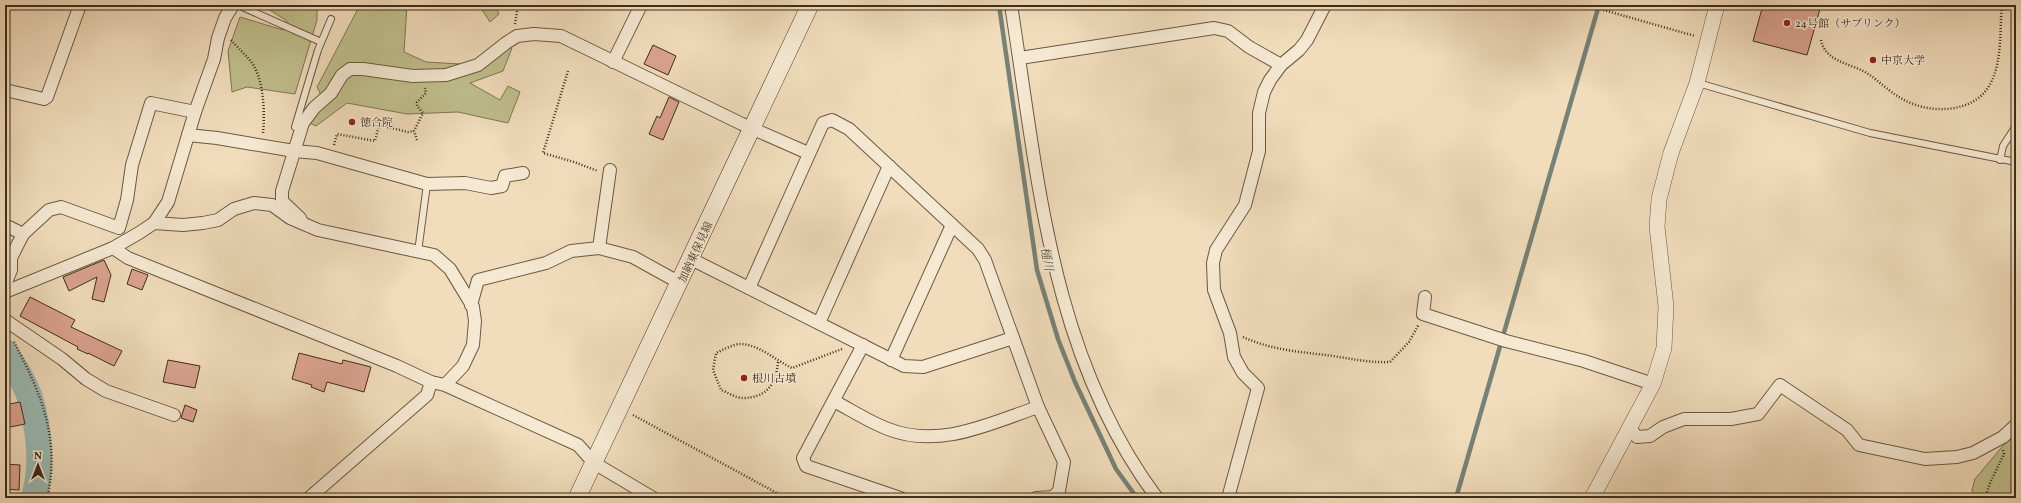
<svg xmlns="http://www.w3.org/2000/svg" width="2021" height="503" viewBox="0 0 2021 503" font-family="Vollkorn,'Noto Serif JP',serif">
<rect width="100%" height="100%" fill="#f1ddbc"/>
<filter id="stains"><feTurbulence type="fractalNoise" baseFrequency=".005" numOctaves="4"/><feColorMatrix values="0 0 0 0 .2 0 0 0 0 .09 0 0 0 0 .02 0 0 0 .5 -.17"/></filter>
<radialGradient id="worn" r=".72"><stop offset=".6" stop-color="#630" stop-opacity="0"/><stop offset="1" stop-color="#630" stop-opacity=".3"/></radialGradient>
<g fill="#c0bf8d" stroke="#7f7653">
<path d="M262 5H317V20L295 94 247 87 232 92 228 51 240 17 283 30 287 21Z"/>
<path d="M360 5H407L404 52 426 62 461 64 477 70 508 47 512 48 503 71 470 83 500 100 508 86 520 92 508 123 458 112 407 114 347 103 316 126 310 123 325 103 317 87Z"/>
<path d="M479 5H495L499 14 490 22Z"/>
<path d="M2016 438V498H1973L1972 490 1975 479 2007 441Z"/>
</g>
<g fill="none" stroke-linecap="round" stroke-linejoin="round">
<g stroke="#768277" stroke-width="4.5">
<path d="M999 5 1037 270 1058 339 1075 382 1116 469 1137 498"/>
<path d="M1456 498 1599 5"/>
</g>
<path stroke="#9bbbb6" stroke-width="26" d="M5 352C14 366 25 382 30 398 39 429 43 466 34 498"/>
</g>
<g fill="#dba391" stroke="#3e2d19">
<path d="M1763 5H1821L1807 55 1753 41Z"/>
<path d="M653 45 676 56 668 75 644 64Z"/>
<path d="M669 97 679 102 663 140 649 134 657 116 660 118Z"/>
<path d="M104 260 111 275 104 302 92 299 97 277 69 291 63 277Z"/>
<path d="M132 269 148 275 142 290 127 284Z"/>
<path d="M30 297 75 320 71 327 122 351 114 366 88 353V354L77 349 78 347 20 316Z"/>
<path d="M299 353 342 364 343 360 371 367 364 392 327 382 324 392 311 387 312 385 292 379Z"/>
<path d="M168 360 200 366 195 388 163 382Z"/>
<path d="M20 402 25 424 5 428V405Z"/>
<path d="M185 405 197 410 193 422 181 418Z"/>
<path d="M5 464 20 465 19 490 5 489Z"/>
</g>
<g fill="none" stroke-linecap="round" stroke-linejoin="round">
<g stroke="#6b5942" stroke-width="8">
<g id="service">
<path d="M238 5 321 42"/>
<path d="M1698 83 1870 133 2016 162"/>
<path d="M295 127 318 50 331 19"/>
<path d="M2000 160 2003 146 2016 126"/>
<path d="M418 252 427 184"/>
</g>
</g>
<g stroke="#6b5942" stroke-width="14">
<g id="minor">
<path d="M1011 5C1038 176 1050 355 1157 498"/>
<path d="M1020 58 1214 28 1228 31 1249 47 1281 65"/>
<path d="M613 62 641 5"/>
<path d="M5 90 44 99 47 97 80 5"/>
<path d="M188 135 217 138 294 151 317 153 427 184 465 183 491 188 502 186 505 176 523 173"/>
<path d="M154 223 183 225 203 223 218 220 234 209 254 203 272 205 290 218 318 230 434 255 450 269 464 292 473 307 475 321 473 345 463 366 445 385"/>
<path d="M302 223 300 218 282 201V191L303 123 314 108 331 93 342 75 350 69H363L413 76 446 75 478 65 506 43 517 36 534 34 561 36 742 124 808 153"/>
<path d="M5 225 23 234"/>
<path d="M113 248 128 258 397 366 431 382 445 385 578 445 594 463 653 498"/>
<path d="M599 248 610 170"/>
<path d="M691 259 904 366 923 367 1013 338"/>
<path d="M5 285 11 270V258L23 234 49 210 61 207 119 228 127 200 132 165 151 103 195 112"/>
<path d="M749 288 823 123 832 120 849 129 978 249 985 260 1038 407 1064 462 1059 491 1053 497 1036 498"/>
<path d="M5 292 113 248 139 233 154 223 168 202 195 112 214 59 218 38 225 18 233 5"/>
<path d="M1425 297 1423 314 1506 341 1584 361 1653 384"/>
<path d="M471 305 478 280 546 263 571 251 599 248 633 257 680 283"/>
<path d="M5 320 62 359 86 379 106 391 174 415"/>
<path d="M819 323 889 166"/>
<path d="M863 345 803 458 806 466 900 498"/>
<path d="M891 360 952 225"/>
<path d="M834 401C851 410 869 422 888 429 939 449 989 424 1038 407"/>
<path d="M1630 428 1637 437 1650 436 1663 427 1684 419H1731L1758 414 1780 385 1847 430 1859 445 1925 459 1957 457 1973 453 2003 437 2016 425"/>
<path d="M309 498 427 395 431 382"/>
<path d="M1228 498 1258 388 1243 373 1234 357 1230 333 1214 290 1213 263 1216 250 1245 205 1259 151V113L1264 92 1270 80 1281 65 1299 50 1307 40 1325 5"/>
</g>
</g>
<g stroke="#6b5942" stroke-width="16">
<path id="tertiary" d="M1592 498 1653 384 1664 348 1666 306 1657 227 1659 199 1671 153 1697 83 1717 5"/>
</g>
<g stroke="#3e2d19" stroke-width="18">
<path id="secondary" d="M577 498 810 5"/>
</g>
<g stroke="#3e2d19" stroke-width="2.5" stroke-dasharray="1 2" stroke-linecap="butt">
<path d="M1586 5 1695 36"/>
<path d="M515 24 518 5"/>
<path d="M231 40C238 48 246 55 252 63 264 80 265 114 263 133"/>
<path d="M1821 40C1825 61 1848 63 1865 72 1877 79 1887 90 1899 97 1922 112 1960 115 1982 95 2004 73 1999 33 2002 5"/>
<path d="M568 71 543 153 574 162 598 171"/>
<path d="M417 140 414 131 423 113 417 106V102L426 93 425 88"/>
<path d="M334 145 337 134 375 141 379 125 408 132 414 131"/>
<path d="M1243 337C1269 349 1298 352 1326 355 1348 358 1368 363 1390 362L1409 342 1419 324"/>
<path d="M14 342C41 393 61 440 47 498"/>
<path d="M778 362C776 384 767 398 742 398 736 398 727 392 721 390L713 370 716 353C723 350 733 344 741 344 760 345 775 360 792 368L842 349"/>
<path d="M633 415 786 498"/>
<path d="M1985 498 1990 483 2004 454 2003 450"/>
</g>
<use href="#service" stroke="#f6e9d3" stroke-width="6"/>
<use href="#minor" stroke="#f6e9d3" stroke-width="12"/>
<use href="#tertiary" stroke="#f6e9d3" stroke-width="15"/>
<use href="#secondary" stroke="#f6e9d3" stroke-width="17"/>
</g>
<g fill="#8f2418" stroke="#f6e9d3" stroke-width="1.5">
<circle cx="1787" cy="23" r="4"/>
<circle cx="1873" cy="60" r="4"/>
<circle cx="352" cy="122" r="4"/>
<circle cx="744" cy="378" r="4"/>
</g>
<g text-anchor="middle" stroke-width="3" stroke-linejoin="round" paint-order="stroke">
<g font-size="11" fill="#3e2d19" stroke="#f6e9d3" text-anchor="start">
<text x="1795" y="27">24号館（サブリンク）</text>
<text x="1881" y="64">中京大学</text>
<text x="360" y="126">徳合院</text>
<text x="752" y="382">根川古墳</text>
</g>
<g font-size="11" fill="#3e2d19" stroke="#f6e9d3">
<text transform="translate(695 252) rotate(-65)" y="4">加納東保見線</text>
</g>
<g font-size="12" font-style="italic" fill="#555040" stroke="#f6e9d3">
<text transform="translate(1047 259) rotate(79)" y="4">樋川</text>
</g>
</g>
<rect width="2021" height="503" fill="none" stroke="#f1ddbc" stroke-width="20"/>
<rect x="6" y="6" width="2009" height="491" fill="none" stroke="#3e2d19" stroke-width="2"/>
<rect x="10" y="10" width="2001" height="483" fill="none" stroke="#3e2d19"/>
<g transform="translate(38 465)" stroke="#f6e9d3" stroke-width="3" paint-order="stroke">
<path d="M0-3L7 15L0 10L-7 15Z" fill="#3e2d19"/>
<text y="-6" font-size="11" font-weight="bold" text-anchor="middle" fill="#3e2d19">N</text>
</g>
<rect width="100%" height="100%" filter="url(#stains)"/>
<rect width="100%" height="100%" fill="url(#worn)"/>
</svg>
